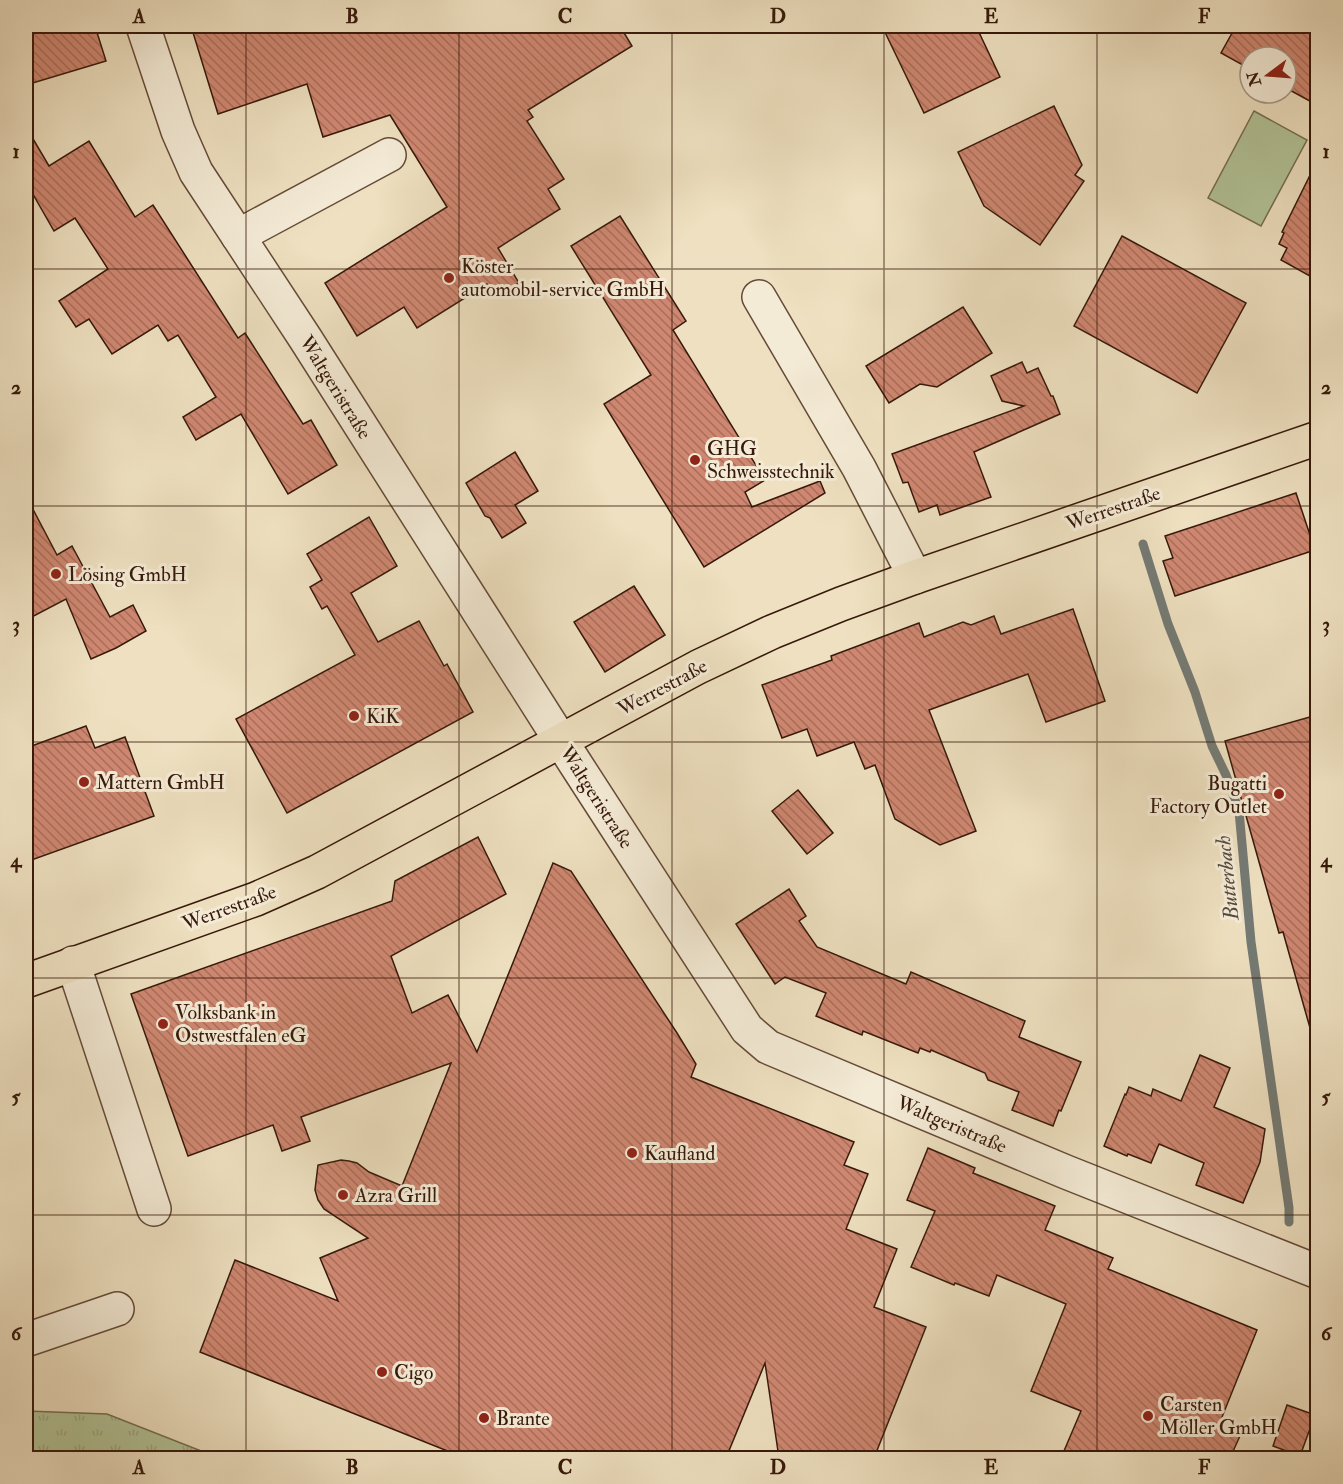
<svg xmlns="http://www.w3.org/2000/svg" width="1343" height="1484" viewBox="0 0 1343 1484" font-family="'IM FELL Double Pica',serif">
<defs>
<pattern id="grass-tufts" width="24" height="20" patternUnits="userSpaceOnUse" patternTransform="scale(1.5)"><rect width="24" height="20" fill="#b2c397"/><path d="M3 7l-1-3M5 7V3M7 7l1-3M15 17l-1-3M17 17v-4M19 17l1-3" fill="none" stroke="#9aa781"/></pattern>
<pattern id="building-back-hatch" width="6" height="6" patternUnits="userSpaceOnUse" patternTransform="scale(1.5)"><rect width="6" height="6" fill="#cf8771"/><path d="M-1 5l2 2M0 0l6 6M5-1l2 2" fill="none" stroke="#a96e5b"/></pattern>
</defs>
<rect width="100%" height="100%" fill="#eee0c0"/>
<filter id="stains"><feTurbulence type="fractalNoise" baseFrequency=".00333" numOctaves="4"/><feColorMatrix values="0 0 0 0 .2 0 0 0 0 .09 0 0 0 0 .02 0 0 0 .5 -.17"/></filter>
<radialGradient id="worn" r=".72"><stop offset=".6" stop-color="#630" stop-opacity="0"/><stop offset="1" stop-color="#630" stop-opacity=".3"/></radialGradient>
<path fill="url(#grass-tufts)" stroke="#746e51" stroke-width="1.5" d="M26 1411 107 1414 219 1458H26Z"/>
<path fill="#b2c397" stroke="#746e51" stroke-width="1.5" d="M1254 111 1307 140 1261 226 1208 198Z"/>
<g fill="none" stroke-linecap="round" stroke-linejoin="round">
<path stroke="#747a74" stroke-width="9" d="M1143 544 1168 624 1195 692 1212 746 1226 775 1239 811 1251 942 1289 1208V1222"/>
</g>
<g fill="url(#building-back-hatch)" stroke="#37190b" stroke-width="1.5">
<path d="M26 26H95L106 61 26 85Z"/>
<path d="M191 26H620L632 46 528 110 533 117 527 121 564 179 548 189 560 209 498 248 519 283 496 297 487 284 417 328 404 307 357 336 325 283 447 207 390 115 323 137 307 84 218 114Z"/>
<path d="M882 26H976L1000 77 924 113Z"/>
<path d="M1236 26H1304L1317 33V105L1286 88V57H1250V69L1221 53Z"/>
<path d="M1054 106 1082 165 1075 175 1084 181 1040 245 984 206 958 152Z"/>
<path d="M26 127 49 166 89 141 135 217 153 205 238 338 245 333 303 424 311 420 337 465 288 494 241 414 196 440 183 417 216 397 178 335 168 341 158 325 112 354 89 319 76 327 59 301 108 269 75 218 54 231 26 182Z"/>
<path d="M1317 161V280L1281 260 1287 248 1279 244 1284 233 1282 232Z"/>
<path d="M620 216 686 321 673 330 765 480 745 492 752 507 820 481 825 493 704 567 604 404 651 375 571 246Z"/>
<path d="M1122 236 1246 303 1197 393 1074 326Z"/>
<path d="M963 307 992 353 937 387 920 384 889 403 866 366Z"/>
<path d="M1022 362 1027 373 1038 368 1051 396H1053L1060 414 974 452 991 497 940 515 937 505 919 512 908 482 903 483 892 454 1024 406 1002 401 991 376Z"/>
<path d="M515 452 538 491 515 505 526 523 502 538 490 518 485 516 466 483Z"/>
<path d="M1296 493 1315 550 1175 596 1163 561 1173 558 1165 536Z"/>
<path d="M26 496 57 555 72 546 110 617 133 605 146 631 116 648 91 659 66 599 26 620Z"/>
<path d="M369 517 397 566 351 593 378 642 419 621 444 666 447 664 473 712 287 813 236 719 355 655 327 606 322 609 310 587 322 580 307 554Z"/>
<path d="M634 586 665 635 605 672 574 622Z"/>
<path d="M1073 609 1105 701 1046 722 1028 674 929 710 976 831 940 845 895 819 875 765 865 769 854 742 817 756 807 729 782 738 762 685 832 660 831 656 919 623 924 637 963 622 971 625 994 616 1001 634Z"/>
<path d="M1317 715V1027L1310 1028 1283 932 1279 933 1225 741Z"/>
<path d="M86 726 95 748 125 737 154 816 26 862V748Z"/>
<path d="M798 790 833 833 807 854 772 811Z"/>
<path d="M478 837 506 894 391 956 412 1013 448 995 477 1052 553 863 571 871 677 1033 696 1064 691 1077 854 1142 844 1165 868 1174 846 1229 897 1249 874 1307 926 1327 874 1458H779L765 1363 726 1458H465L200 1352 235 1260 338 1301 320 1258 368 1238 324 1209 318 1200 315 1190 318 1165 341 1160 349 1161 357 1163 369 1172 402 1186 451 1063 301 1117 310 1141 282 1151 273 1125 188 1156 131 994 392 901 395 881Z"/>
<path d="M789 889 806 916 799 921 817 947 906 984 911 972 1025 1021 1019 1037 1081 1062 1061 1111 1059 1110 1053 1126 1012 1110 1019 1092 988 1080 985 1073 931 1050 930 1052 920 1048 918 1053 863 1031 862 1035 816 1016 826 993 785 977 775 984 736 924Z"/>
<path d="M1200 1055 1230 1068 1214 1107 1265 1129 1260 1162 1243 1203 1196 1185 1204 1163 1159 1144 1151 1163 1128 1154 1127 1156 1104 1146 1125 1094 1126 1095 1129 1087 1151 1096 1153 1089 1181 1101Z"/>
<path d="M928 1148 975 1168 973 1173 1055 1206 1045 1230 1113 1258 1108 1269 1257 1330 1218 1427 1240 1436 1230 1458H1061L1081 1411 1031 1391 1066 1304 997 1275 989 1296 955 1283 954 1285 911 1267 935 1211 907 1200Z"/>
<path d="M1287 1405 1315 1415 1300 1456 1273 1446Z"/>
</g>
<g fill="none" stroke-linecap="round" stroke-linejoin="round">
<g stroke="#654b38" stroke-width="36">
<g id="minor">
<path d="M143 26 178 131 196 172 305 338 575 763 747 1029 768 1047 1066 1172 1318 1272"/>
<path d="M238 236 389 155"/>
<path d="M759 297 859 468 915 577"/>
<path d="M73 963 154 1209"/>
<path d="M26 1340 117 1309"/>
</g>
</g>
<g stroke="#37190b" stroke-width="36">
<path id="major" d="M26 981 256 899 317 872 698 667 772 632 841 604 915 577 1318 438"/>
</g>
<use href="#minor" stroke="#f4ebd6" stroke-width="33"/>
<use href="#major" stroke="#eee0c0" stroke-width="33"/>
</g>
<path fill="none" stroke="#37190b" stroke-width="1.5" stroke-opacity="0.55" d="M246 26V1458M459 26V1458M672 26V1458M884 26V1458M1097 26V1458M26 269H1318M26 506H1318M26 742H1318M26 978H1318M26 1215H1318"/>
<g fill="#8f2418" stroke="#f4ebd6" stroke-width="2">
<circle cx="449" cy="278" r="6"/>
<circle cx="695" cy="460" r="6"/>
<circle cx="56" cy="574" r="6"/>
<circle cx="354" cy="716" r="6"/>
<circle cx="84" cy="782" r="6"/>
<circle cx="1279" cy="794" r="6"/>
<circle cx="163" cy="1024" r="6"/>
<circle cx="632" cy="1153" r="6"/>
<circle cx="343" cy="1195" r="6"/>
<circle cx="382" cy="1372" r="6"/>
<circle cx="1148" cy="1416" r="6"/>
<circle cx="484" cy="1418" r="6"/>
</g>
<g text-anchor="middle" stroke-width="6" stroke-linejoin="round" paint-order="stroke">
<g font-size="20" fill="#37190b" stroke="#f4ebd6" text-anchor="start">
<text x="461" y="273">Köster<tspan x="461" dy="23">automobil-service GmbH</tspan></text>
<text x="707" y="455">GHG<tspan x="707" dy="23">Schweisstechnik</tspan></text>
<text x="68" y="581">Lösing GmbH</text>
<text x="366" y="723">KiK</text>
<text x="96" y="789">Mattern GmbH</text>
<text x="1267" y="790" text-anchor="end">Bugatti<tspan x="1267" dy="23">Factory Outlet</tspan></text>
<text x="175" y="1019">Volksbank in<tspan x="175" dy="23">Ostwestfalen eG</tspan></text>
<text x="644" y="1160">Kaufland</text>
<text x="355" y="1202">Azra Grill</text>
<text x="394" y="1379">Cigo</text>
<text x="1160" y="1411">Carsten<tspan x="1160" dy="23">Möller GmbH</tspan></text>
<text x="496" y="1425">Brante</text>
</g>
<g font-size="20" fill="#37190b" stroke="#f4ebd6">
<text transform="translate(336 387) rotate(58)" y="7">Waltgeristraße</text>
<text transform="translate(1113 508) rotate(-19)" y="7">Werrestraße</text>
<text transform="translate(662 687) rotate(-28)" y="7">Werrestraße</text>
<text transform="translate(597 797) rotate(57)" y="7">Waltgeristraße</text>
<text transform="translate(229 907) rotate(-20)" y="7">Werrestraße</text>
<text transform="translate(952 1124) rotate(23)" y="7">Waltgeristraße</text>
</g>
<g font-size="21" font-style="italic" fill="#554a40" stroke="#f4ebd6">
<text transform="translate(1227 878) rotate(-96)" y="7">Butterbach</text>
</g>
</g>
<rect width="1343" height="1484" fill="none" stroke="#eee0c0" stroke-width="66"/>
<g transform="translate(1268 75) rotate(254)"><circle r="28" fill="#f4ebd6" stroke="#a89785" stroke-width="1.5"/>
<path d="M0-4.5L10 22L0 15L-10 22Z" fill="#8f2418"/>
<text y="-9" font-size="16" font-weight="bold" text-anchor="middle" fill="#37190b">N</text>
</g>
<rect x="33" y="33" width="1277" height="1418" fill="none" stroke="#37190b" stroke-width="2"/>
<g font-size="20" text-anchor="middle" font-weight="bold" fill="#37190b">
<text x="139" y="23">A</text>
<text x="352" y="23">B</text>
<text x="565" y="23">C</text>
<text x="778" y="23">D</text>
<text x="991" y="23">E</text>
<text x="1204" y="23">F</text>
<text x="16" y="158">1</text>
<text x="1326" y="158">1</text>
<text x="16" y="394">2</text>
<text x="1326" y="394">2</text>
<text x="16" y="631">3</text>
<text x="1326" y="631">3</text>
<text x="16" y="867">4</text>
<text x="1326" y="867">4</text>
<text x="16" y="1103">5</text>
<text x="1326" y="1103">5</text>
<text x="16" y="1340">6</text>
<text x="1326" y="1340">6</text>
<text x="139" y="1474">A</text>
<text x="352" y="1474">B</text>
<text x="565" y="1474">C</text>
<text x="778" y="1474">D</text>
<text x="991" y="1474">E</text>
<text x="1204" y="1474">F</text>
</g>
<rect width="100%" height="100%" filter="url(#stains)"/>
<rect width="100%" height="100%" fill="url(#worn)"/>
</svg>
